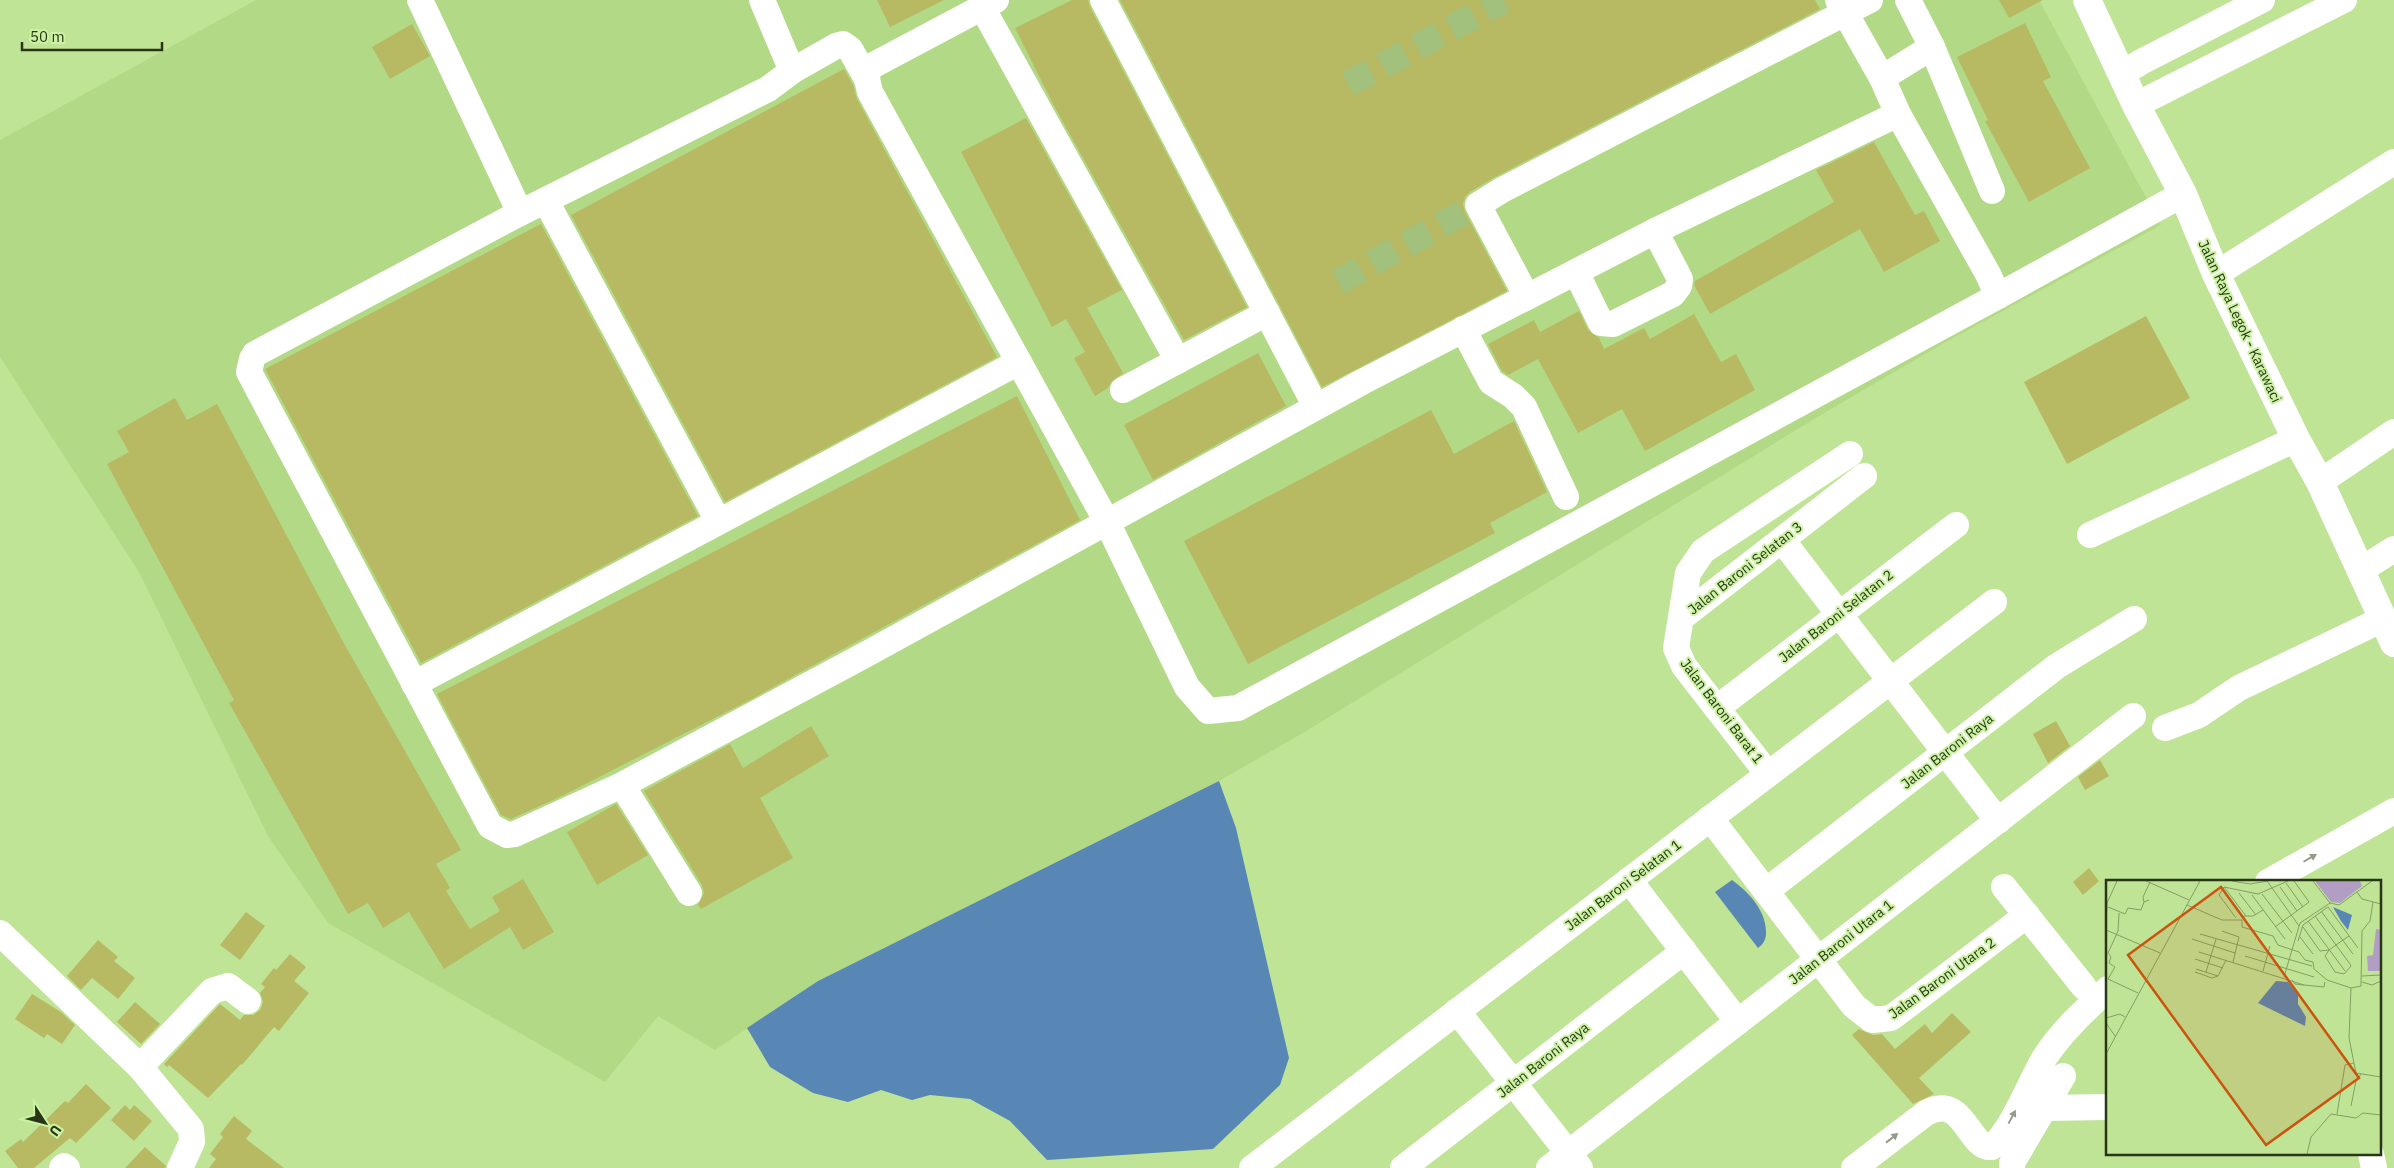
<svg xmlns="http://www.w3.org/2000/svg" width="2394" height="1168" viewBox="0 0 2394 1168" font-family="'IBM Plex Sans',sans-serif">
<rect width="100%" height="100%" fill="#bfe496"/>
<path fill="#b2da86" d="M256 0H2039L2161 225 1944 343 1814 419 1303 733 1219 781 818 981 715 1050 658 1016 605 1082 328 923 268 836 139 572 0 357V140Z"/>
<g fill="#5887b5">
<path d="M1219 781 1236 828 1289 1058 1280 1085 1213 1149 1047 1160 1010 1121 970 1099 930 1095 912 1100 881 1090 848 1102 813 1093 770 1067 747 1028 818 981Z"/>
<path d="M1732 880C1750 893 1767 912 1766 935 1765 941 1763 944 1758 948L1715 892Z"/>
</g>
<g fill="#b8b963">
<path d="M877 0H944L890 27Z"/>
<path d="M1072 0H1088L1090 7 1247 307 1184 340 1053 104 1015 28Z"/>
<path d="M1120 0H1815L1820 9 1495 177 1470 192 1465 197 1463 204 1465 212 1507 291 1322 387Z"/>
<path d="M1999 0H2043L2009 18Z"/>
<path d="M2025 23 2051 77 2043 81 2090 168 2029 202 1985 121 1988 120 1957 57Z"/>
<path d="M412 24 430 56 390 79 372 47Z"/>
<path d="M844 69 853 85 857 99 997 357 725 502 571 215Z"/>
<path d="M1026 118 1122 290 1087 308 1123 373 1111 382 1108 388 1095 396 1074 358 1085 352 1066 319 1052 327 961 152Z"/>
<path d="M1874 142 1915 215 1924 211 1940 241 1884 272 1860 229 1710 314 1694 285 1695 281 1834 202 1816 170Z"/>
<path d="M541 224 698 516 421 663 265 369Z"/>
<path d="M1579 311 1588 330 1599 338 1604 349 1644 328 1650 339 1694 314 1721 362 1736 354 1755 390 1645 451 1622 409 1578 433 1538 359 1508 375 1502 371 1488 344 1534 320 1540 332Z"/>
<path d="M2146 316 2190 398 2067 464 2024 382Z"/>
<path d="M1258 353 1286 406 1153 480 1124 425Z"/>
<path d="M1017 396 1080 520 748 701 564 795 511 819 501 815 437 694Z"/>
<path d="M175 398 187 420 217 404 341 638 461 850 436 864 450 888 446 891 470 929 500 911 492 897 523 879 554 932 523 950 510 927 444 969 409 912 383 928 368 903 348 914 229 703 234 700 107 464 129 452 117 431Z"/>
<path d="M1431 410 1454 454 1514 421 1547 492 1490 523 1495 533 1248 664 1184 541Z"/>
<path d="M2056 721 2070 746 2048 763 2033 734Z"/>
<path d="M811 726 829 756 760 798 793 858 701 909 698 905 704 893 702 885 644 791 730 744 743 768Z"/>
<path d="M2100 760 2109 776 2085 790 2078 777Z"/>
<path d="M616 804 648 855 597 885 567 832Z"/>
<path d="M2089 868 2099 881 2083 895 2073 882Z"/>
<path d="M246 912 265 926 240 960 220 945Z"/>
<path d="M98 940 118 957 114 961 135 978 118 999 92 978 81 990 67 976Z"/>
<path d="M290 954 306 967 294 981 309 993 279 1031 274 1027 242 1065 241 1064 208 1098 169 1065 167 1067 164 1064 220 1004 240 1020 244 1015H253L260 1010 263 1002 260 993 265 987 261 984 274 968 276 970Z"/>
<path d="M32 994 61 1012 75 1025 62 1044 47 1034 44 1038 15 1019Z"/>
<path d="M135 1002 160 1024 141 1044 117 1022Z"/>
<path d="M1952 1013 1971 1032 1919 1078 1934 1094 1913 1104 1852 1035 1859 1029 1873 1035 1882 1034 1895 1049 1925 1024 1932 1033Z"/>
<path d="M86 1084 111 1108 76 1143 70 1138 34 1168H18L5 1151 21 1139 23 1142 65 1101 68 1103Z"/>
<path d="M125 1105 130 1110 134 1105 152 1121 134 1141 111 1120Z"/>
<path d="M234 1116 252 1131 246 1139 284 1168H209L216 1159 210 1154 223 1137 220 1134Z"/>
<path d="M145 1147 166 1166 165 1168H125Z"/>
</g>
<g fill="none" stroke-linecap="round" stroke-linejoin="round">
<g stroke="#a1c17d" stroke-width="26" stroke-dasharray="26 13" stroke-linecap="butt">
<path d="M1348 84 1504 0"/>
<path d="M1338 282 1474 207"/>
</g>
<g stroke="#fff" stroke-width="26">
<path d="M420 0 520 213 255 354 252 359 249 372 490 826 507 835 515 834 622 785 863 656 1362 382 1655 231 1898 114 1988 274 1998 296 2183 194"/>
<path d="M996 0 868 68 867 79 870 92 1107 522 1187 687 1208 711 1238 708 1998 296"/>
<path d="M1103 0 1316 407"/>
<path d="M1838 0 1882 78 1898 114"/>
<path d="M1908 0 1932 47 1992 191"/>
<path d="M982 7 1178 361"/>
<path d="M792 71 836 46 843 44 850 49 867 79"/>
<path d="M2122 74 2141 62 2262 0"/>
<path d="M1882 78 1932 47"/>
<path d="M2136 105 2344 0"/>
<path d="M546 201 718 521"/>
<path d="M520 213 768 89 792 71 762 0"/>
<path d="M1576 272 1601 323 1613 324 1673 294 1679 286 1680 279 1655 231"/>
<path d="M2216 274 2394 162"/>
<path d="M1527 297 1478 205 1502 190 1870 0"/>
<path d="M1463 329 1491 382 1513 396 1524 407 1566 497"/>
<path d="M1123 390 1267 313"/>
<path d="M2320 482 2394 432"/>
<path d="M2090 535 2296 439"/>
<path d="M1782 540 1998 821"/>
<path d="M2361 570 2394 549"/>
<path d="M1681 618 1864 476"/>
<path d="M414 684 1019 362"/>
<path d="M1717 708 1956 525"/>
<path d="M2165 728 2199 715 2239 688 2383 619"/>
<path d="M1768 774 1684 666 1676 648 1688 573 1703 551 1850 454"/>
<path d="M622 785 689 893"/>
<path d="M1710 818 1854 1006 1872 1020 1891 1018 2027 915"/>
<path d="M1629 880 1738 1022"/>
<path d="M2268 882 2394 811"/>
<path d="M2004 887 2084 987"/>
<path d="M1766 891 2057 666 2134 619"/>
<path d="M0 933 140 1067 191 1129 192 1142 180 1168"/>
<path d="M1457 1011 1580 1168"/>
<path d="M140 1067 212 991 228 986 248 1001"/>
<path d="M2044 1108 2108 1107"/>
<path d="M2371 1154 2374 1168"/>
<path d="M62 1168 64 1166 67 1168"/>
<path d="M1252 1168 1994 602"/>
<path d="M1403 1168 1684 951"/>
<path d="M1549 1168 2133 716"/>
<path d="M1854 1168 1926 1113C1965 1092 1968 1150 1992 1147 2013 1129 2030 1082 2045 1057 2062 1031 2085 1010 2108 989"/>
<path d="M2012 1168V1163L2063 1076"/>
</g>
<path stroke="#fff" stroke-width="28" d="M2087 0 2136 105 2183 194 2216 274 2296 439 2320 482 2394 643"/>
</g>
<defs><path id="oneway-solid" d="M-6-.8H1V-3.2L6.5 0L1 3.2V.8H-6Z" transform="scale(1.25)"/></defs>
<g fill="#949a8b">
<use href="#oneway-solid" transform="translate(2310 858) rotate(-30)"/>
<use href="#oneway-solid" transform="translate(2012 1117) rotate(-62)"/>
<use href="#oneway-solid" transform="translate(1892 1138) rotate(-38)"/>
</g>
<g text-anchor="middle" stroke-width="4" stroke-linejoin="round" paint-order="stroke">
<g font-size="14" fill="#283617" stroke="#ccf2a3">
<text transform="translate(2240 321) rotate(65)" y="5">Jalan Raya Legok - Karawaci</text>
<text transform="translate(1745 568) rotate(-38)" y="5">Jalan Baroni Selatan 3</text>
<text transform="translate(1836 616) rotate(-38)" y="5">Jalan Baroni Selatan 2</text>
<text transform="translate(1722 711) rotate(53)" y="5">Jalan Baroni Barat 1</text>
<text transform="translate(1947 751) rotate(-38)" y="5">Jalan Baroni Raya</text>
<text transform="translate(1623 885) rotate(-37)" y="5">Jalan Baroni Selatan 1</text>
<text transform="translate(1841 942) rotate(-38)" y="5">Jalan Baroni Utara 1</text>
<text transform="translate(1942 978) rotate(-36)" y="5">Jalan Baroni Utara 2</text>
<text transform="translate(1543 1060) rotate(-38)" y="5">Jalan Baroni Raya</text>
</g>
</g>
<g transform="translate(2106 880)">
<rect width="275" height="275" fill="#bfe496"/>
<path d="M209 1H254L256 6 234 23 225 22ZM270 49 275 50V91H262L261 76 267 75Z" fill="#b29ec4"/>
<path d="M227 27 246 35 242 50 235 41ZM170 101 182 102 192 115V124L200 137 199 146 152 123Z" fill="#5887b5"/>
<path fill="none" stroke="#839e63" stroke-width="1" d="M40 1 83 20M126 1 144 4 162 1M161 1 193 46M207 1 224 23 233 25 266 1M180 3 197 27M118 7 140 36M174 7 191 31M251 12 256 19 275 24M133 13 150 35M156 14 186 53M146 15 179 59M43 20 38 22 37 17 44 2M81 25 116 40H136V47L167 56 172 65 193 72 199 80 207 82 208 89 221 100 245 108 255 106 256 51 264 41 267 22M2 27 19 34 22 28 35 30 38 22M215 31 247 74M13 33 12 51 2 73 5 77 3 83 9 87 2 99 32 113M138 36H147L157 30M209 36 230 65 244 84 245 86 238 94 229 92 219 76 223 70 237 60 243 56M130 38 113 15 118 7 152 14 182 1M202 41 239 91M0 46 1 23 11 1M169 47 203 22 188 1M197 47 214 71 223 70M0 50 54 73M116 51 133 57 127 82M94 54 206 86M194 57 207 74M86 59 129 73M192 61 197 45 222 27 252 68M93 72 198 105M139 76 208 97M89 79 117 88M90 89 112 96M157 91 164 66M89 92 106 98 112 96M100 92 110 59M112 96 120 80M256 96 275 95M178 97 194 43 224 23M186 100 189 104 198 105 218 107 219 102M256 102 266 105 275 101M245 108 243 158 250 193 275 197M0 138 14 134 19 137M0 143 9 156M0 174 94 1M245 226 250 201 255 194M231 234 239 185 248 183M201 274 205 257 225 234 250 238 257 233 275 235"/>
<path fill="#cb540e" fill-opacity="0.15" stroke="#cb540e" stroke-width="2.5" d="M115 7 253 198 160 265 22 75Z"/>
<rect width="275" height="275" fill="none" stroke="#283617" stroke-width="2.5"/>
</g>
<g transform="translate(45 1123) rotate(126)" stroke="#ccf2a3" stroke-width="4" paint-order="stroke">
<path d="M0-4L9 19L0 12L-9 19Z" fill="#283617"/>
<text y="-8" font-size="14" font-weight="bold" text-anchor="middle" fill="#283617">U</text>
</g>
<path d="M22 42v8h140v-8" fill="none" stroke="#283617" stroke-width="2.5"/>
<text x="30" y="42" font-size="15" fill="#283617" stroke="#ccf2a3" stroke-width="4" paint-order="stroke">50 m</text>
</svg>
